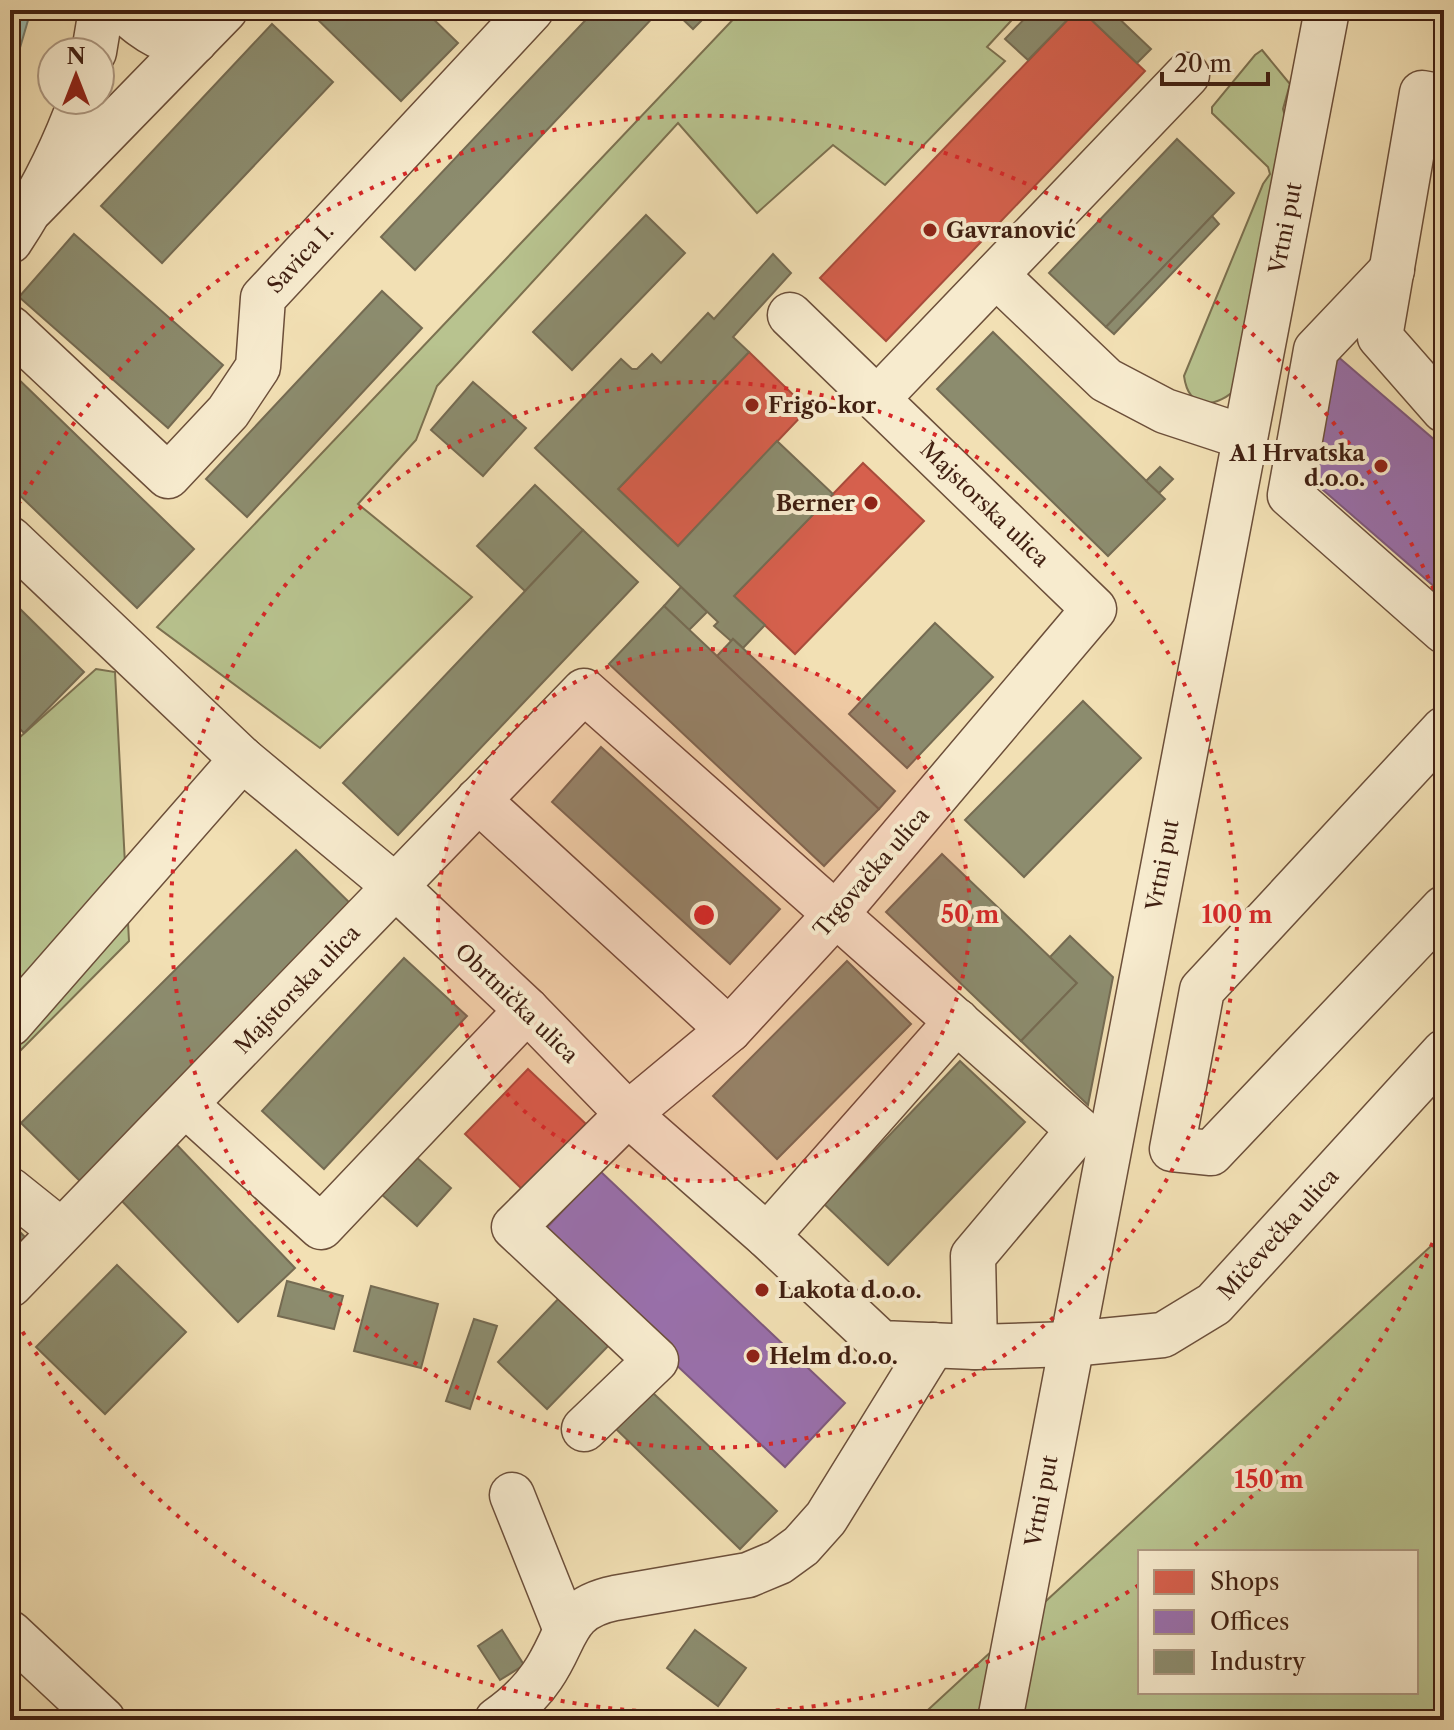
<svg xmlns="http://www.w3.org/2000/svg" width="1454" height="1730" viewBox="0 0 1454 1730" font-family="'Libre Caslon Text',serif">
<rect width="100%" height="100%" fill="#f2e0b4"/>
<filter id="stains"><feTurbulence type="fractalNoise" baseFrequency=".0025" numOctaves="4"/><feColorMatrix values="0 0 0 0 .2 0 0 0 0 .09 0 0 0 0 .02 0 0 0 .5 -.17"/></filter>
<radialGradient id="worn" r=".72"><stop offset=".6" stop-color="#630" stop-opacity="0"/><stop offset="1" stop-color="#630" stop-opacity=".3"/></radialGradient>
<g fill="#b8c38f" stroke="#7c7150" stroke-width="2" fill-rule="evenodd">
<path d="M742 10H1021L987 47 1005 61 885 185 833 145 757 213 678 123 437 386 416 440 358 504 472 597 320 748 157 627Z"/>
<path d="M1262 50 1290 84 1283 109 1287 123 1238 387C1218 408 1189 412 1184 376L1263 184 1270 174 1268 167 1212 113V107L1255 55Z"/>
<path d="M96 669 115 672 129 941 10 1061V746Z"/>
<path d="M1432 1245 1444 1256V1720H917ZM1140 1552H1416V1692H1140Z"/>
</g>
<path fill="#9bbdb0" stroke="#777e70" stroke-width="2" d="M10 10H31L10 82Z"/>
<g fill="#d6604d" stroke="#a94c3b" stroke-width="2">
<path d="M1077 10H1081L1145 71 886 341 820 278Z"/>
<path d="M749 352 808 409 678 546 618 489Z"/>
<path d="M863 463 924 521 795 654 734 596Z"/>
<path d="M528 1069 586 1124 523 1190 465 1134Z"/>
</g>
<g fill="#9970ab" stroke="#7e587d" stroke-width="2">
<path d="M1336 355 1444 448V595L1315 483Z"/>
<path d="M600 1171 845 1403 785 1467 539 1236Z"/>
</g>
<g fill="#8c8c6e" stroke="#756b52" stroke-width="2">
<path d="M308 10H424L458 43 401 101Z"/>
<path d="M595 10H660L415 270 381 237Z"/>
<path d="M673 10H712L693 29Z"/>
<path d="M1033 10H1077L1028 60 1005 39Z"/>
<path d="M1081 10H1110L1151 49 1137 63Z"/>
<path d="M272 24 333 82 162 263 101 206Z"/>
<path d="M1177 139 1234 193 1106 327 1049 273Z"/>
<path d="M646 215 685 253 572 370 533 332Z"/>
<path d="M1212 216 1219 224 1114 334 1106 327Z"/>
<path d="M74 234 223 365 168 428 19 297Z"/>
<path d="M773 254 791 273 733 337 749 352 618 489 678 546 777 441 833 494 734 596 765 625 743 648 733 639 731 641 714 626 718 622 535 448 621 359 632 369H637L652 354 661 363 708 313 714 319Z"/>
<path d="M382 291 422 328 247 517 206 479Z"/>
<path d="M993 332 1165 499 1108 556 937 389Z"/>
<path d="M10 371 194 549 137 608 10 486Z"/>
<path d="M473 382 526 428 483 476 431 430Z"/>
<path d="M1160 467 1173 479 1159 493 1146 481Z"/>
<path d="M535 485 583 530 525 591 477 546Z"/>
<path d="M583 530 638 582 398 835 343 783Z"/>
<path d="M681 587 707 612 689 630 664 606Z"/>
<path d="M10 599 84 672 24 733 10 719Z"/>
<path d="M664 606 879 809 824 866 609 664Z"/>
<path d="M935 623 993 677 907 768 849 714Z"/>
<path d="M733 639 895 791 879 809 717 656Z"/>
<path d="M1083 701 1141 758 1024 877 965 820Z"/>
<path d="M601 747 780 909 730 964 552 802Z"/>
<path d="M296 850 358 911 83 1184 21 1123Z"/>
<path d="M942 854 1077 983 1021 1041 886 912Z"/>
<path d="M1070 936 1113 977 1088 1105 1021 1041 1077 983 1050 957Z"/>
<path d="M404 958 467 1016 324 1169 262 1111Z"/>
<path d="M847 961 911 1024 777 1159 713 1096Z"/>
<path d="M960 1061 1025 1122 888 1265 824 1204Z"/>
<path d="M175 1143 295 1268 238 1322 118 1197Z"/>
<path d="M405 1147 451 1188 417 1226 371 1185Z"/>
<path d="M10 1222 32 1244 10 1267Z"/>
<path d="M117 1265 186 1332 105 1414 36 1347Z"/>
<path d="M287 1281 343 1296 334 1329 278 1316Z"/>
<path d="M371 1286 438 1304 421 1368 354 1351Z"/>
<path d="M563 1294 612 1342 547 1409 498 1362Z"/>
<path d="M474 1319 497 1326 470 1409 446 1401Z"/>
<path d="M652 1392 777 1511 740 1549 616 1429Z"/>
<path d="M502 1630 524 1665 500 1680 478 1646Z"/>
<path d="M695 1630 746 1668 718 1706 667 1668Z"/>
<path d="M10 1661 19 1669 10 1680Z"/>
</g>
<g fill="none" stroke-linecap="round" stroke-linejoin="round">
<g stroke="#6c4f3a" stroke-width="47">
<g id="minor">
<path d="M123 10C148 31 160 43 195 41"/>
<path d="M94 52 101 10"/>
<path d="M1444 97 1422 93 1380 337 1444 410"/>
<path d="M32 208 225 10"/>
<path d="M10 241C39 197 63 150 81 100"/>
<path d="M1392 270 1316 350 1290 495 1444 631"/>
<path d="M996 275 1106 380 1165 411 1244 437"/>
<path d="M10 328 168 476 228 412 258 367 263 298 531 10"/>
<path d="M877 399 1187 75"/>
<path d="M10 539 242 759 396 887 527 1010 628 1114 767 1236 881 1343 975 1347 1071 1344 1163 1335 1214 1304 1444 1052"/>
<path d="M1444 729 1202 990 1172 1149 1211 1153 1444 908"/>
<path d="M478 800 729 1030"/>
<path d="M10 1024 242 759"/>
<path d="M186 1105 321 1227 527 1010"/>
<path d="M10 1190 60 1230"/>
<path d="M767 1236 957 1021"/>
<path d="M10 1285 584 691 1079 1130 973 1256 975 1347"/>
<path d="M584 1429 656 1360 514 1227 628 1114 729 1030 836 914 1094 609 790 315"/>
<path d="M512 1495 566 1630"/>
<path d="M10 1633 103 1720"/>
<path d="M497 1720C514 1708 530 1694 542 1676 569 1637 562 1609 615 1598L748 1575 779 1562 801 1546 826 1518 933 1345"/>
<path d="M1000 1720 1327 10"/>
</g>
</g>
<use href="#minor" stroke="#f7ebce" stroke-width="44"/>
</g>
<circle cx="704" cy="915" r="266" fill="#d62828" fill-opacity=".12"/>
<g fill="none" stroke="#d62828" stroke-width="4" stroke-dasharray="4 8">
<circle cx="704" cy="915" r="266"/>
<circle cx="704" cy="915" r="533"/>
<path d="M1442 1221A799 799 0 0 1 1190 1549M1139 1585A799 799 0 0 1 12 1314M12 515A799 799 0 0 1 1442 609"/>
</g>
<g fill="#8f2418" stroke="#f7ebce" stroke-width="3">
<circle cx="930" cy="230" r="8"/>
<circle cx="752" cy="405" r="8"/>
<circle cx="1381" cy="466" r="8"/>
<circle cx="871" cy="503" r="8"/>
<circle cx="762" cy="1290" r="8"/>
<circle cx="753" cy="1356" r="8"/>
</g>
<g text-anchor="middle" stroke-width="8" stroke-linejoin="round" paint-order="stroke">
<g font-size="22" fill="#401f11" stroke="#f7ebce">
<text transform="translate(1285 228) rotate(-79)" y="8">Vrtni put</text>
<text transform="translate(300 258) rotate(-47)" y="8">Savica I.</text>
<text transform="translate(985 504) rotate(44)" y="8">Majstorska ulica</text>
<text transform="translate(1162 865) rotate(-79)" y="8">Vrtni put</text>
<text transform="translate(871 872) rotate(-49)" y="8">Trgovačka ulica</text>
<text transform="translate(297 989) rotate(-46)" y="8">Majstorska ulica</text>
<text transform="translate(517 1003) rotate(44)" y="8">Obrtnička ulica</text>
<text transform="translate(1278 1234) rotate(-48)" y="8">Mičevečka ulica</text>
<text transform="translate(1041 1501) rotate(-79)" y="8">Vrtni put</text>
</g>
<g font-size="22" font-weight="bold" fill="#401f11" stroke="#f7ebce" text-anchor="start">
<text x="946" y="238">Gavranović</text>
<text x="768" y="413">Frigo-kor</text>
<text x="1365" y="461" text-anchor="end">A1 Hrvatska<tspan x="1365" dy="25">d.o.o.</tspan></text>
<text x="855" y="511" text-anchor="end">Berner</text>
<text x="778" y="1298">Lakota d.o.o.</text>
<text x="769" y="1364">Helm d.o.o.</text>
</g>
</g>
<circle cx="704" cy="915" r="12" fill="#d62828" stroke="#f7ebce" stroke-width="4"/>
<g font-size="24" text-anchor="middle" font-weight="bold" fill="#d62828" stroke="#f7ebce" stroke-width="8" stroke-linejoin="round" paint-order="stroke">
<text x="970" y="923">50 m</text>
<text x="1237" y="923">100 m</text>
<text x="1269" y="1488">150 m</text>
</g>
<rect width="1454" height="1730" fill="none" stroke="#f2e0b4" stroke-width="40"/>
<rect x="12" y="12" width="1430" height="1706" fill="none" stroke="#401f11" stroke-width="4"/>
<rect x="20" y="20" width="1414" height="1690" fill="none" stroke="#401f11" stroke-width="2"/>
<rect x="1138" y="1550" width="280" height="144" fill="#f7ebce" stroke="#ae9982" stroke-width="2"/>
<rect x="1154" y="1570" width="40" height="24" fill="#d6604d" stroke="#ae9982" stroke-width="2"/>
<text x="1210" y="1590" font-size="24" fill="#401f11">Shops</text>
<rect x="1154" y="1610" width="40" height="24" fill="#9970ab" stroke="#ae9982" stroke-width="2"/>
<text x="1210" y="1630" font-size="24" fill="#401f11">Offices</text>
<rect x="1154" y="1650" width="40" height="24" fill="#8c8c6e" stroke="#ae9982" stroke-width="2"/>
<text x="1210" y="1670" font-size="24" fill="#401f11">Industry</text>
<g transform="translate(76 76)"><circle r="38" fill="#f7ebce" stroke="#ae9982" stroke-width="2"/>
<path d="M0-6L14 30L0 20L-14 30Z" fill="#8f2418"/>
<text y="-12" font-size="22" font-weight="bold" text-anchor="middle" fill="#401f11">N</text>
</g>
<path d="M1162 72v12h106v-12" fill="none" stroke="#401f11" stroke-width="4"/>
<text x="1174" y="72" font-size="24" fill="#401f11" stroke="#f7ebce" stroke-width="6" paint-order="stroke">20 m</text>
<rect width="100%" height="100%" filter="url(#stains)"/>
<rect width="100%" height="100%" fill="url(#worn)"/>
</svg>
